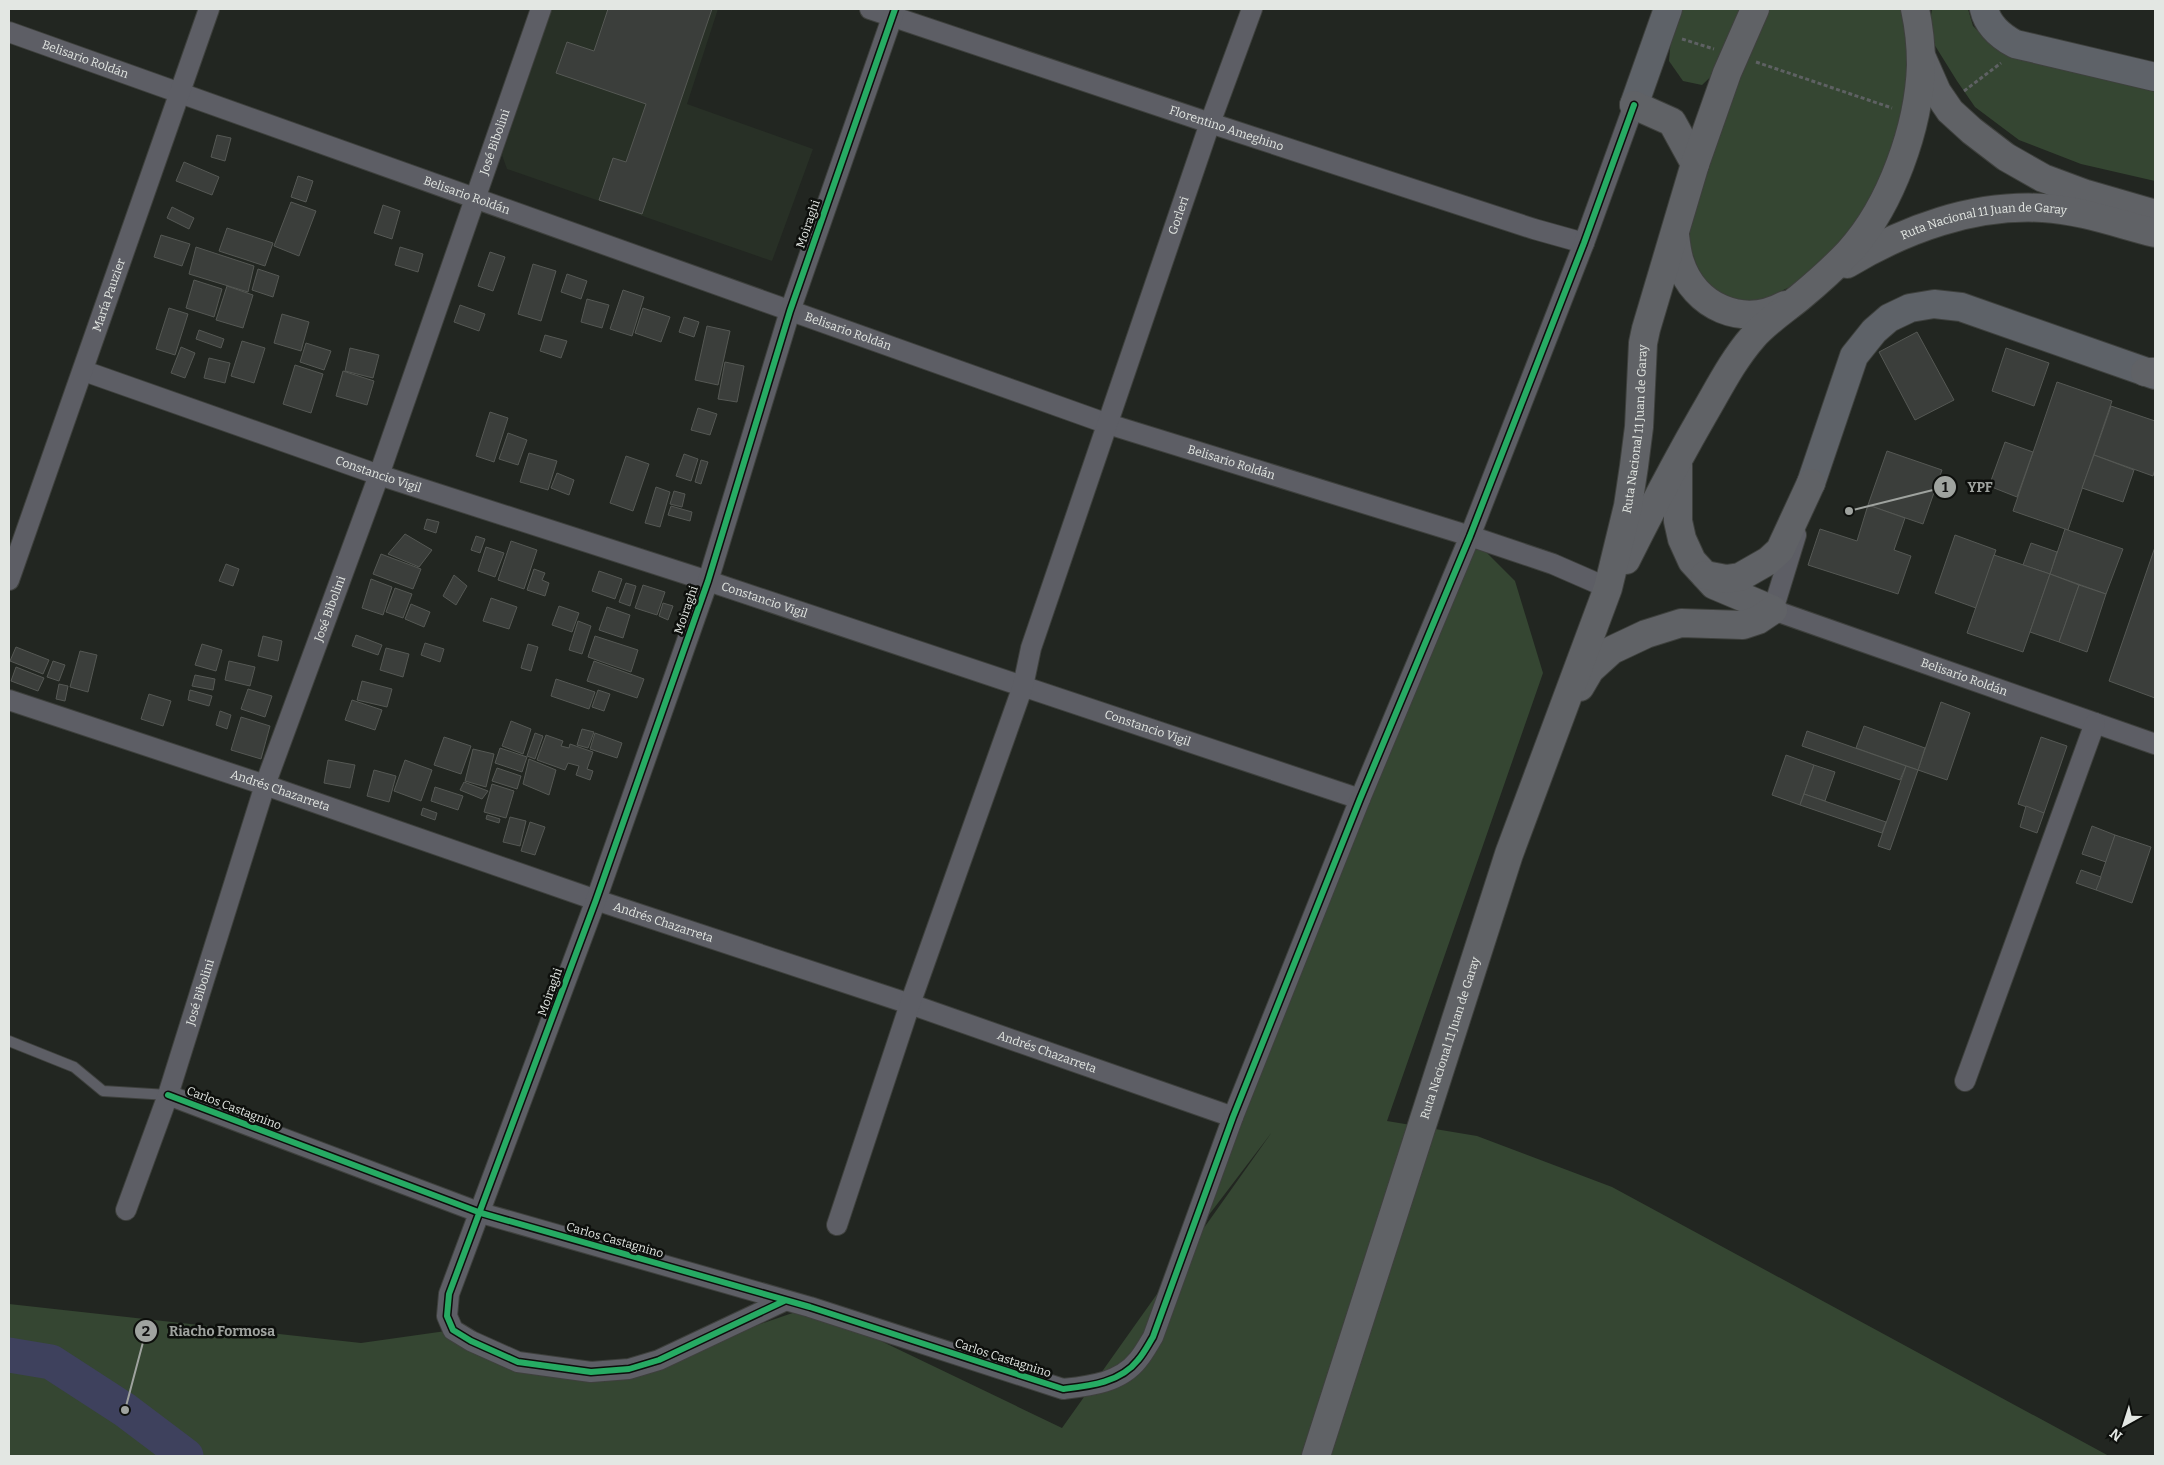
<svg xmlns="http://www.w3.org/2000/svg" width="2164" height="1465" viewBox="0 0 2164 1465" font-family="Bitter,serif">
<rect width="100%" height="100%" fill="#222621"/>
<path fill="#283026" d="M552 9H718L687 104 813 149 772 261 507 169 502 155Z"/>
<g fill="#354632">
<path d="M1678 9H1754L1722 66 1702 85 1683 81 1669 61 1672 26Z"/>
<path d="M1767 9H1902L1910 38 1909 90 1891 152 1872 201 1838 247 1798 283 1760 301H1737L1710 289 1697 266 1687 238 1712 147Z"/>
<path d="M1932 9H1968L1973 26 1995 48 2020 57 2155 92V181L2081 164 2019 140 1975 107 1957 81 1934 44 1930 22Z"/>
<path d="M1470 536 1515 581 1543 673 1387 1121 1477 1136 1612 1187 2109 1456H9V1304L361 1343 453 1330 518 1362 629 1369 810 1307 1062 1428 1272 1132 1186 1245Z"/>
</g>
<g fill="none" stroke-linecap="round" stroke-linejoin="round">
<path stroke="#3e415d" stroke-width="35" d="M9 1355 51 1362 125 1410 186 1456"/>
</g>
<g fill="#3b3e3b" stroke="#555854">
<path d="M608 9H712L642 214 599 200 613 158 626 162 646 104 556 73 567 42 594 51Z"/>
<path d="M217 135 231 138 225 161 211 157Z"/>
<path d="M184 162 219 177 212 195 176 181Z"/>
<path d="M298 176 313 181 306 202 291 197Z"/>
<path d="M291 202 316 211 299 256 274 246Z"/>
<path d="M383 205 400 211 392 239 374 233Z"/>
<path d="M172 207 194 218 189 229 167 218Z"/>
<path d="M227 228 273 243 265 266 219 251Z"/>
<path d="M161 235 190 244 182 266 154 257Z"/>
<path d="M196 247 254 266 248 292 189 274Z"/>
<path d="M400 247 423 254 418 272 395 265Z"/>
<path d="M490 252 505 257 493 291 478 286Z"/>
<path d="M533 264 556 271 541 321 518 314Z"/>
<path d="M258 269 279 276 273 297 252 290Z"/>
<path d="M567 274 587 281 581 299 561 292Z"/>
<path d="M194 280 222 289 214 317 186 308Z"/>
<path d="M227 286 253 295 243 328 216 320Z"/>
<path d="M623 290 644 297 632 336 610 329Z"/>
<path d="M587 299 609 305 602 328 581 322Z"/>
<path d="M460 305 485 314 479 331 454 322Z"/>
<path d="M169 308 188 314 175 355 156 349Z"/>
<path d="M643 308 670 317 661 342 635 333Z"/>
<path d="M282 314 309 322 301 351 274 343Z"/>
<path d="M684 317 699 322 694 337 679 332Z"/>
<path d="M707 326 730 331 718 385 695 380Z"/>
<path d="M199 330 224 339 221 348 196 339Z"/>
<path d="M1917 332 1954 400 1915 420 1879 352Z"/>
<path d="M545 335 567 341 561 358 540 351Z"/>
<path d="M242 341 265 348 254 383 231 376Z"/>
<path d="M306 343 331 351 324 370 300 362Z"/>
<path d="M181 347 195 353 185 378 171 373Z"/>
<path d="M350 348 379 355 373 378 345 371Z"/>
<path d="M2006 348 2049 363 2034 406 1992 391Z"/>
<path d="M209 358 230 363 225 383 204 378Z"/>
<path d="M725 362 744 366 737 402 718 399Z"/>
<path d="M295 365 323 374 311 413 283 404Z"/>
<path d="M343 371 374 381 367 405 336 396Z"/>
<path d="M2057 382 2112 401 2068 530 2013 511Z"/>
<path d="M2111 406 2155 421V469L2153 476 2094 455Z"/>
<path d="M698 408 717 414 710 435 691 430Z"/>
<path d="M490 412 508 418 494 462 476 456Z"/>
<path d="M508 433 527 440 518 465 499 459Z"/>
<path d="M2005 442 2033 452 2017 497 1989 486Z"/>
<path d="M1887 451 1942 470 1923 524 1868 505Z"/>
<path d="M529 453 557 461 548 490 520 482Z"/>
<path d="M684 454 698 459 691 481 676 476Z"/>
<path d="M2094 455 2134 470 2123 502 2082 488Z"/>
<path d="M626 456 649 464 633 511 610 503Z"/>
<path d="M701 460 708 462 701 484 695 482Z"/>
<path d="M557 473 574 480 569 495 551 488Z"/>
<path d="M656 487 670 492 660 527 645 523Z"/>
<path d="M674 491 685 494 682 507 670 504Z"/>
<path d="M1868 505 1905 518 1894 550 1911 556 1898 594 1808 565 1820 529 1857 541Z"/>
<path d="M671 506 692 512 690 521 668 515Z"/>
<path d="M427 519 439 522 436 533 424 529Z"/>
<path d="M2065 529 2123 549 2106 594 2050 574Z"/>
<path d="M405 534 432 550 419 567 388 554Z"/>
<path d="M1955 535 1996 550 1976 608 1935 593Z"/>
<path d="M476 536 485 539 480 553 471 550Z"/>
<path d="M511 541 537 550 524 589 498 580Z"/>
<path d="M2031 543 2057 552 2050 574 2023 565Z"/>
<path d="M486 547 504 553 495 577 478 571Z"/>
<path d="M2155 547V698L2109 681Z"/>
<path d="M381 554 421 569 413 589 373 574Z"/>
<path d="M1994 555 2050 574 2023 652 1967 633Z"/>
<path d="M226 564 239 569 233 586 219 581Z"/>
<path d="M534 569 545 573 542 580 549 583 545 596 527 590Z"/>
<path d="M599 571 622 579 615 599 592 591Z"/>
<path d="M2050 574 2079 585 2059 642 2030 632Z"/>
<path d="M454 575 467 586 456 605 443 596Z"/>
<path d="M371 579 392 587 383 615 362 608Z"/>
<path d="M626 583 636 586 630 606 619 602Z"/>
<path d="M643 585 665 592 657 615 635 608Z"/>
<path d="M2079 585 2106 594 2087 652 2059 642Z"/>
<path d="M395 588 412 594 403 618 386 612Z"/>
<path d="M491 598 517 607 509 629 483 621Z"/>
<path d="M663 603 673 606 668 620 659 616Z"/>
<path d="M411 604 430 612 424 627 405 619Z"/>
<path d="M559 606 579 613 572 632 552 625Z"/>
<path d="M607 607 630 615 623 638 599 630Z"/>
<path d="M578 621 591 626 582 654 569 650Z"/>
<path d="M356 635 382 645 378 655 352 646Z"/>
<path d="M263 636 282 641 278 661 258 656Z"/>
<path d="M595 636 638 650 631 672 588 657Z"/>
<path d="M425 643 444 649 440 662 421 655Z"/>
<path d="M202 644 222 650 216 671 195 665Z"/>
<path d="M528 644 538 647 531 671 521 668Z"/>
<path d="M16 647 49 660 43 674 10 661Z"/>
<path d="M386 648 409 654 403 677 380 670Z"/>
<path d="M80 651 97 655 88 692 70 687Z"/>
<path d="M53 661 65 665 59 681 47 677Z"/>
<path d="M229 661 255 667 250 686 225 680Z"/>
<path d="M594 661 644 679 637 698 587 681Z"/>
<path d="M16 667 44 678 38 691 11 681Z"/>
<path d="M195 675 215 679 213 690 192 686Z"/>
<path d="M556 679 595 692 589 709 551 696Z"/>
<path d="M362 681 392 689 387 707 357 700Z"/>
<path d="M59 684 68 686 65 701 56 699Z"/>
<path d="M248 689 272 696 265 717 241 709Z"/>
<path d="M190 690 212 696 209 706 188 700Z"/>
<path d="M598 690 610 694 604 711 592 707Z"/>
<path d="M149 694 171 701 163 726 141 719Z"/>
<path d="M352 700 382 710 375 730 345 720Z"/>
<path d="M1941 702 1970 713 1947 780 1918 770Z"/>
<path d="M220 711 231 715 227 729 216 725Z"/>
<path d="M241 717 270 726 261 759 231 750Z"/>
<path d="M511 721 531 729 523 754 502 746Z"/>
<path d="M1864 726 1925 748 1918 770 1856 748Z"/>
<path d="M582 729 594 732 588 748 577 745Z"/>
<path d="M1807 731 1906 766 1900 780 1802 746Z"/>
<path d="M535 733 543 736 535 759 527 756Z"/>
<path d="M595 733 622 743 617 758 590 749Z"/>
<path d="M546 735 563 741 561 746 569 748 570 744 593 752 587 769 593 771 590 780 576 775 579 766 568 763 565 770 537 760Z"/>
<path d="M444 737 471 746 461 774 434 765Z"/>
<path d="M2041 737 2067 746 2044 813 2018 804Z"/>
<path d="M500 748 527 757 522 772 495 763Z"/>
<path d="M473 749 494 754 486 787 465 781Z"/>
<path d="M1786 755 1814 765 1800 805 1772 795Z"/>
<path d="M529 759 556 770 549 795 523 784Z"/>
<path d="M328 760 355 765 350 788 324 783Z"/>
<path d="M405 760 432 770 421 801 394 791Z"/>
<path d="M1814 765 1835 772 1825 801 1804 794Z"/>
<path d="M1906 766 1918 770 1890 850 1878 846Z"/>
<path d="M497 768 521 776 517 789 492 781Z"/>
<path d="M374 770 396 776 389 802 367 796Z"/>
<path d="M464 782 488 791 482 799 460 790Z"/>
<path d="M492 784 514 791 506 818 484 812Z"/>
<path d="M435 787 463 796 458 810 431 801Z"/>
<path d="M1804 794 1886 822 1882 833 1800 805Z"/>
<path d="M2026 806 2044 813 2037 833 2020 827Z"/>
<path d="M423 808 437 813 435 820 421 815Z"/>
<path d="M487 815 500 819 499 823 486 819Z"/>
<path d="M510 817 526 821 520 846 503 842Z"/>
<path d="M530 822 545 827 535 855 521 851Z"/>
<path d="M2092 826 2115 835 2106 862 2082 854Z"/>
<path d="M2115 835 2151 847 2132 903 2096 890Z"/>
<path d="M2081 870 2101 877 2096 890 2076 883Z"/>
</g>
<g fill="none" stroke-linecap="round" stroke-linejoin="round">
<g stroke="#3e403d" stroke-width="12">
<path id="service" d="M9 1041 74 1067 103 1091 168 1095"/>
</g>
<g stroke="#3e403d" stroke-width="22">
<g id="minor">
<path id="s1" d="M870 9 1210 123 1534 229 1584 243"/>
<path id="s2" d="M9 32 1108 424 1470 536 1553 564 1608 588"/>
<path id="s3" d="M84 371 379 475 708 581 1360 799"/>
<path id="s4" d="M1796 535 1773 610 2155 744"/>
<path id="s5" d="M9 580 209 9"/>
<path id="s6" d="M9 700 265 785 596 900 910 1004 1233 1117"/>
<path d="M1965 1081 2095 723"/>
<path d="M168 1095 481 1213 810 1307 1063 1389C1089 1386 1120 1383 1138 1360 1144 1353 1148 1345 1153 1337L1233 1117 1360 799 1470 536 1584 243 1634 105"/>
<path id="s7" d="M126 1210 168 1095 265 785 379 475 541 9"/>
<path id="s8" d="M837 1225 910 1004 1023 686 1031 648 1210 123 1252 9"/>
<path d="M784 1301 659 1360 629 1369 591 1372 518 1362 471 1341 453 1330 447 1316 449 1294 596 900 708 581 790 311 895 9"/>
</g>
</g>
<g stroke="#3e403d" stroke-width="30">
<g id="secondary">
<path d="M1984 9C1988 26 2000 36 2015 44L2155 77"/>
<path d="M1634 105 1668 9"/>
<path d="M1811 483 1854 356 1874 331 1889 318 1910 308 1934 304 1961 307 2155 375"/>
</g>
</g>
<g stroke="#3e403d" stroke-width="30">
<g id="trunk">
<path d="M1922 58 1937 92 1950 111 1972 131 2006 157 2043 178 2086 194 2155 214"/>
<path d="M1634 105 1672 122 1695 164"/>
<path d="M1675 235C1676 244 1677 253 1680 262 1694 307 1743 328 1785 305"/>
<path id="s9" d="M1847 264C1905 229 1974 204 2043 208 2081 210 2119 224 2155 233"/>
<path d="M2145 372H2155"/>
<path d="M1678 465V521L1682 539 1692 561 1714 585 1773 610"/>
<path d="M1626 560C1650 512 1675 464 1702 417 1718 390 1732 361 1753 337 1766 322 1783 311 1799 298 1816 284 1833 269 1849 252 1891 206 1919 127 1921 65 1921 46 1919 27 1915 9"/>
<path d="M1705 575 1726 579 1740 577 1768 561 1780 550 1811 483"/>
<path d="M1580 687 1590 670 1612 650 1646 634 1681 623 1743 625 1758 620 1773 610"/>
<path id="s10" d="M1316 1456 1509 854 1608 588 1628 506 1634 466 1639 427 1643 343 1646 329 1695 164 1727 73 1755 9"/>
</g>
</g>
<g stroke="#5e6163" stroke-width="3" stroke-dasharray="4 2.5" stroke-linecap="butt">
<path d="M1682 39 1714 49"/>
<path d="M1756 62 1892 108"/>
<path d="M1964 91 2001 63"/>
</g>
<use href="#service" stroke="#5d5e65" stroke-width="10"/>
<use href="#minor" stroke="#5d5e65" stroke-width="20"/>
<use href="#secondary" stroke="#5e6268" stroke-width="28"/>
<use href="#trunk" stroke="#606266" stroke-width="28"/>
<g stroke="#0d0f0c" stroke-width="9">
<g id="cycleway">
<path d="M168 1095 481 1213 810 1307 1063 1389C1089 1386 1120 1383 1138 1360 1144 1353 1148 1345 1153 1337L1233 1117 1360 799 1470 536 1584 243 1634 105"/>
<path d="M784 1301 659 1360 629 1369 591 1372 518 1362 471 1341 453 1330 447 1316 449 1294 596 900 708 581 790 311 895 9"/>
</g>
</g>
<use href="#cycleway" stroke="#26ab63" stroke-width="6"/>
</g>
<g text-anchor="middle" stroke-width="5" stroke-linejoin="round" paint-order="stroke">
<g font-size="12" fill="#e3e7e3" stroke="#0d0f0c">
<text dy="4" stroke="none"><textPath href="#s2" startOffset="81">Belisario Roldán</textPath></text>
<text dy="4" stroke="none"><textPath href="#s1" startOffset="376">Florentino Ameghino</textPath></text>
<text dy="4" stroke="none"><textPath href="#s7" startOffset="1130">José Bibolini</textPath></text>
<text dy="4" stroke="none"><textPath href="#s2" startOffset="486">Belisario Roldán</textPath></text>
<text dy="4" stroke="none"><textPath href="#s8" startOffset="1066">Gorleri</textPath></text>
<text transform="translate(808 224) rotate(-71)" y="4">Moiraghi</text>
<text dy="4" stroke="none"><textPath href="#s9" startOffset="146">Ruta Nacional 11 Juan de Garay</textPath></text>
<text dy="4" stroke="none"><textPath href="#s5" startOffset="302">María Pauzier</textPath></text>
<text dy="4" stroke="none"><textPath href="#s2" startOffset="891">Belisario Roldán</textPath></text>
<text dy="4" stroke="none"><textPath href="#s10" startOffset="1078">Ruta Nacional 11 Juan de Garay</textPath></text>
<text dy="4" stroke="none"><textPath href="#s2" startOffset="1296">Belisario Roldán</textPath></text>
<text dy="4" stroke="none"><textPath href="#s3" startOffset="312">Constancio Vigil</textPath></text>
<text dy="4" stroke="none"><textPath href="#s3" startOffset="718">Constancio Vigil</textPath></text>
<text dy="4" stroke="none"><textPath href="#s7" startOffset="635">José Bibolini</textPath></text>
<text transform="translate(686 610) rotate(-71)" y="4">Moiraghi</text>
<text dy="4" stroke="none"><textPath href="#s4" startOffset="281">Belisario Roldán</textPath></text>
<text dy="4" stroke="none"><textPath href="#s3" startOffset="1122">Constancio Vigil</textPath></text>
<text dy="4" stroke="none"><textPath href="#s6" startOffset="286">Andrés Chazarreta</textPath></text>
<text dy="4" stroke="none"><textPath href="#s6" startOffset="691">Andrés Chazarreta</textPath></text>
<text dy="4" stroke="none"><textPath href="#s7" startOffset="230">José Bibolini</textPath></text>
<text transform="translate(550 992) rotate(-70)" y="4">Moiraghi</text>
<text dy="4" stroke="none"><textPath href="#s10" startOffset="439">Ruta Nacional 11 Juan de Garay</textPath></text>
<text dy="4" stroke="none"><textPath href="#s6" startOffset="1096">Andrés Chazarreta</textPath></text>
<text transform="translate(234 1108) rotate(21)" y="4">Carlos Castagnino</text>
<text transform="translate(615 1240) rotate(16)" y="4">Carlos Castagnino</text>
<text transform="translate(1003 1358) rotate(18)" y="4">Carlos Castagnino</text>
</g>
</g>
<path fill="none" stroke="#9fa39f" stroke-width="2" d="M1849 511L1945 487M125 1410L146 1331"/>
<g fill="#9fa39f" stroke="#0d0f0c" stroke-width="2">
<circle cx="1849" cy="511" r="5"/>
<circle cx="125" cy="1410" r="5"/>
<circle cx="1945" cy="487" r="12"/>
<circle cx="146" cy="1331" r="12"/>
</g>
<g font-size="15" text-anchor="middle" font-weight="bold" fill="#111">
<text x="1945" y="492">1</text>
<text x="146" y="1336">2</text>
</g>
<g font-size="14" text-anchor="middle" font-weight="bold" fill="#9fa39f" stroke="#0d0f0c" stroke-width="5" stroke-linejoin="round" paint-order="stroke">
<text x="1980" y="492">YPF</text>
<text x="222" y="1336">Riacho Formosa</text>
</g>
<rect width="2164" height="1465" fill="none" stroke="#e3e7e3" stroke-width="20"/>
<g transform="translate(2124 1425) rotate(219)" stroke="#0d0f0c" stroke-width="4" paint-order="stroke">
<path d="M0-4L9 19L0 12L-9 19Z" fill="#e3e7e3"/>
<text y="-8" font-size="14" font-weight="bold" text-anchor="middle" fill="#e3e7e3">N</text>
</g>
</svg>
